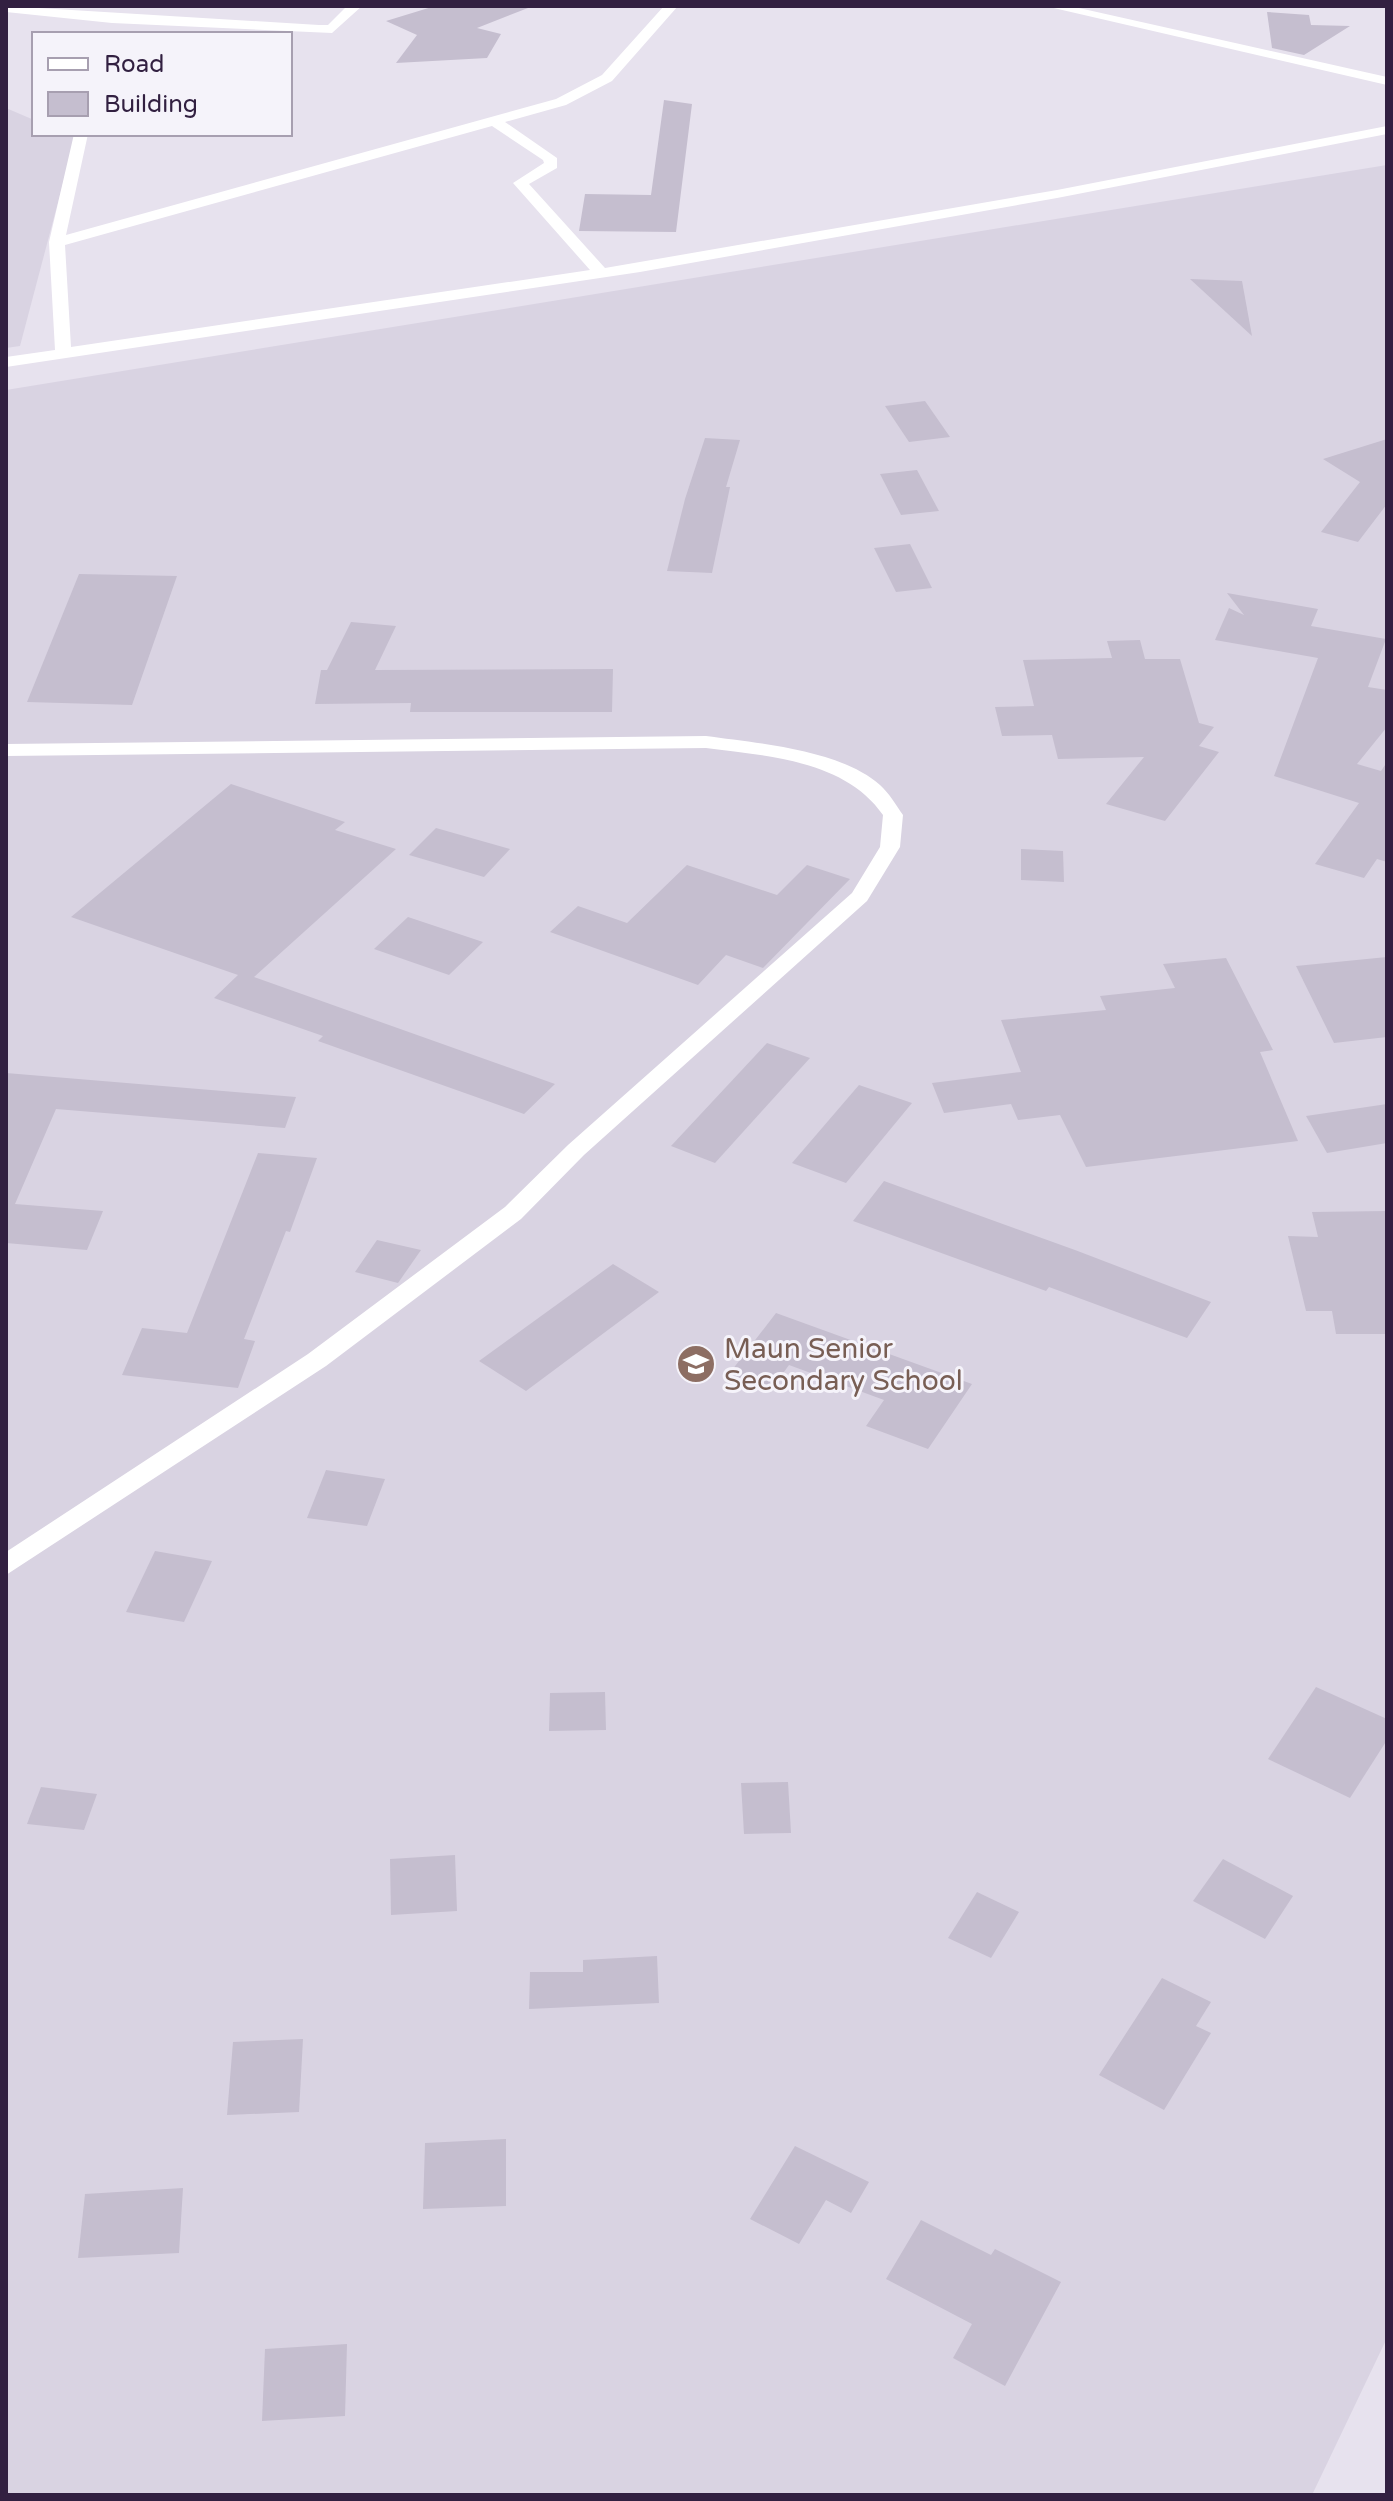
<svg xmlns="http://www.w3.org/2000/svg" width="1393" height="2501" viewBox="0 0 1393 2501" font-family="'Varela Round',sans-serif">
<rect width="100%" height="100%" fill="#e7e2ee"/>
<g fill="#d9d3e2">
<path d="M6 108 34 120V134H65L75 138 20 346 6 348Z"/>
<path d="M1387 165V2338L1312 2495H6V390Z"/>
</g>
<g fill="#c5becf">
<path d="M435 6H528V8L477 28 501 34 487 58 396 63 417 35 386 21Z"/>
<path d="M1267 12 1309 15 1311 25 1350 26 1304 55 1272 48Z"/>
<path d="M664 100 692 104 676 232 579 231 585 194 651 195Z"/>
<path d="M1190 279 1242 281 1252 336Z"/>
<path d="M925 401 950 437 909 442 885 406Z"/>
<path d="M705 438 740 440 726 487H730L712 573 667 571 685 499Z"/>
<path d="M1387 439V504L1358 542 1321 532 1360 482 1323 459Z"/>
<path d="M917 470 939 511 901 515 880 474Z"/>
<path d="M910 544 932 588 896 592 874 548Z"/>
<path d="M79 574 177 576 132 705 27 702Z"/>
<path d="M1227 593 1318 609 1311 626 1386 639 1368 687 1387 690V727L1357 764 1381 771 1387 762V862L1377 859 1364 878 1315 864 1359 803 1274 776 1318 658 1215 640 1229 608 1244 615Z"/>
<path d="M351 622 396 626 375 670 613 669 612 712H410L411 703 315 704 321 670H327Z"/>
<path d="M1140 640 1145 659H1180L1199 723 1214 727 1199 746 1219 752 1165 821 1106 804 1144 757 1058 759 1052 735 1002 736 995 707 1034 706 1023 660 1112 658 1107 641Z"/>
<path d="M231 784 345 822 335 830 396 849 254 977 555 1084 524 1114 318 1041 323 1036 214 998 238 975 71 917Z"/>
<path d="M436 828 510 849 484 877 409 855Z"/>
<path d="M1021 849 1063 851 1064 882 1021 880Z"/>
<path d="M687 865 777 895 807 865 850 879 763 968 726 955 698 985 550 932 578 906 627 923Z"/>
<path d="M408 917 483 942 449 975 374 949Z"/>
<path d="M1387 957V1037L1334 1043 1296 966Z"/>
<path d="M1226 958 1273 1050 1260 1052 1298 1141 1086 1167 1060 1115 1018 1120 1011 1104 944 1113 932 1083 1021 1072 1001 1020 1106 1010 1100 996 1175 988 1163 964Z"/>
<path d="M767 1043 810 1058 715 1163 671 1146Z"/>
<path d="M6 1073 296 1097 285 1128 56 1109 15 1204 103 1211 87 1250 6 1243Z"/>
<path d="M859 1085 912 1103 846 1183 792 1163Z"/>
<path d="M1387 1104V1143L1327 1153 1306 1116Z"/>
<path d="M258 1153 317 1158 290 1232 286 1231 244 1339 255 1341 238 1388 122 1375 142 1328 187 1333Z"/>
<path d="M884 1181 1075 1250 1211 1302 1187 1338 1049 1287 1046 1291 853 1221Z"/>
<path d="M1387 1211V1334H1336L1332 1311H1306L1288 1236 1318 1237 1312 1212Z"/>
<path d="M377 1240 421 1250 398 1283 355 1272Z"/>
<path d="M613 1264 659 1292 526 1391 479 1361Z"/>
<path d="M776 1313 972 1384 928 1449 866 1426 884 1400 789 1365 771 1390 729 1374Z"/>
<path d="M326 1470 385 1479 367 1526 307 1518Z"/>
<path d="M155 1551 212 1561 184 1622 126 1612Z"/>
<path d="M1316 1687 1387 1719V1740L1350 1798 1268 1759Z"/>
<path d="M605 1692 606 1730 549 1731 550 1693Z"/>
<path d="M788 1782 791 1833 744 1834 741 1783Z"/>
<path d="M41 1787 97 1794 84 1830 27 1824Z"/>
<path d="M455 1855 457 1911 391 1915 390 1859Z"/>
<path d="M1223 1859 1293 1896 1265 1939 1193 1901Z"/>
<path d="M977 1892 1019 1912 991 1958 948 1938Z"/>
<path d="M657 1956 659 2003 529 2009 530 1972H583V1960Z"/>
<path d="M1162 1978 1211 2002 1196 2026 1211 2033 1164 2110 1099 2075Z"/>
<path d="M303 2039 299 2112 227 2115 233 2042Z"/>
<path d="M506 2139V2206L423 2209 425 2143Z"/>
<path d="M795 2146 869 2182 851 2213 826 2200 799 2244 750 2219Z"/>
<path d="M183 2188 179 2253 78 2258 85 2194Z"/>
<path d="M921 2220 991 2255 995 2249 1061 2282 1005 2386 953 2358 972 2324 886 2279Z"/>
<path d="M347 2344 345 2416 262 2421 265 2349Z"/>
</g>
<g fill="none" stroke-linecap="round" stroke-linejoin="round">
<g fill="#fff" fill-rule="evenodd">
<path d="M6 6 319 25H328L347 6H362L332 33 112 23 6 12Z"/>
<path d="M664 6H678L612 81 566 105 505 122 557 158V168L529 184 605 268 1057 190 1387 126V134L1057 198 640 272 6 367V357L55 350 49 242 74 134H88L66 235 556 99 602 75ZM492 126 543 160 544 163 513 183 590 270 71 347 65 245Z"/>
<path d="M1045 6H1070L1387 77V85Z"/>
<path d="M706 736C757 743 841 750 880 785 889 793 896 805 903 815L900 847 867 901 584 1155 521 1219 326 1366 6 1575V1552L308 1354 505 1207 568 1145 852 893 880 847 883 815C845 760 767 756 706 748L6 756V744Z"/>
</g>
</g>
<defs>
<g id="school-disc" transform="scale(2)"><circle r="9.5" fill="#8d6e63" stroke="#f5f3fa"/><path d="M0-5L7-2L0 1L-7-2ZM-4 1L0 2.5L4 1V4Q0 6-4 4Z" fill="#fff"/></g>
</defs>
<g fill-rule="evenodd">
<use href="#school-disc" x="696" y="1364"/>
</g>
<g text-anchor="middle" stroke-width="6" stroke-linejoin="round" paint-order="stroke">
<g font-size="28" fill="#785e54" stroke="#f5f3fa" text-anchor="start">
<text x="724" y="1358">Maun Senior<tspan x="724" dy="32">Secondary School</tspan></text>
</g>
</g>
<rect width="1393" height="2501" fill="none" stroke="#322041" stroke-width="16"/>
<rect x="32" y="32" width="260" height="104" fill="#f5f3fa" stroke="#a79fb0" stroke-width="2"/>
<rect x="48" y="58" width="40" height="12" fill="#ffffff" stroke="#a79fb0" stroke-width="2"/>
<text x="104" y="72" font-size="24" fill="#322041">Road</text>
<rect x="48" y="92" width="40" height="24" fill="#c5becf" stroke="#a79fb0" stroke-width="2"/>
<text x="104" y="112" font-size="24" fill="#322041">Building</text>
</svg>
